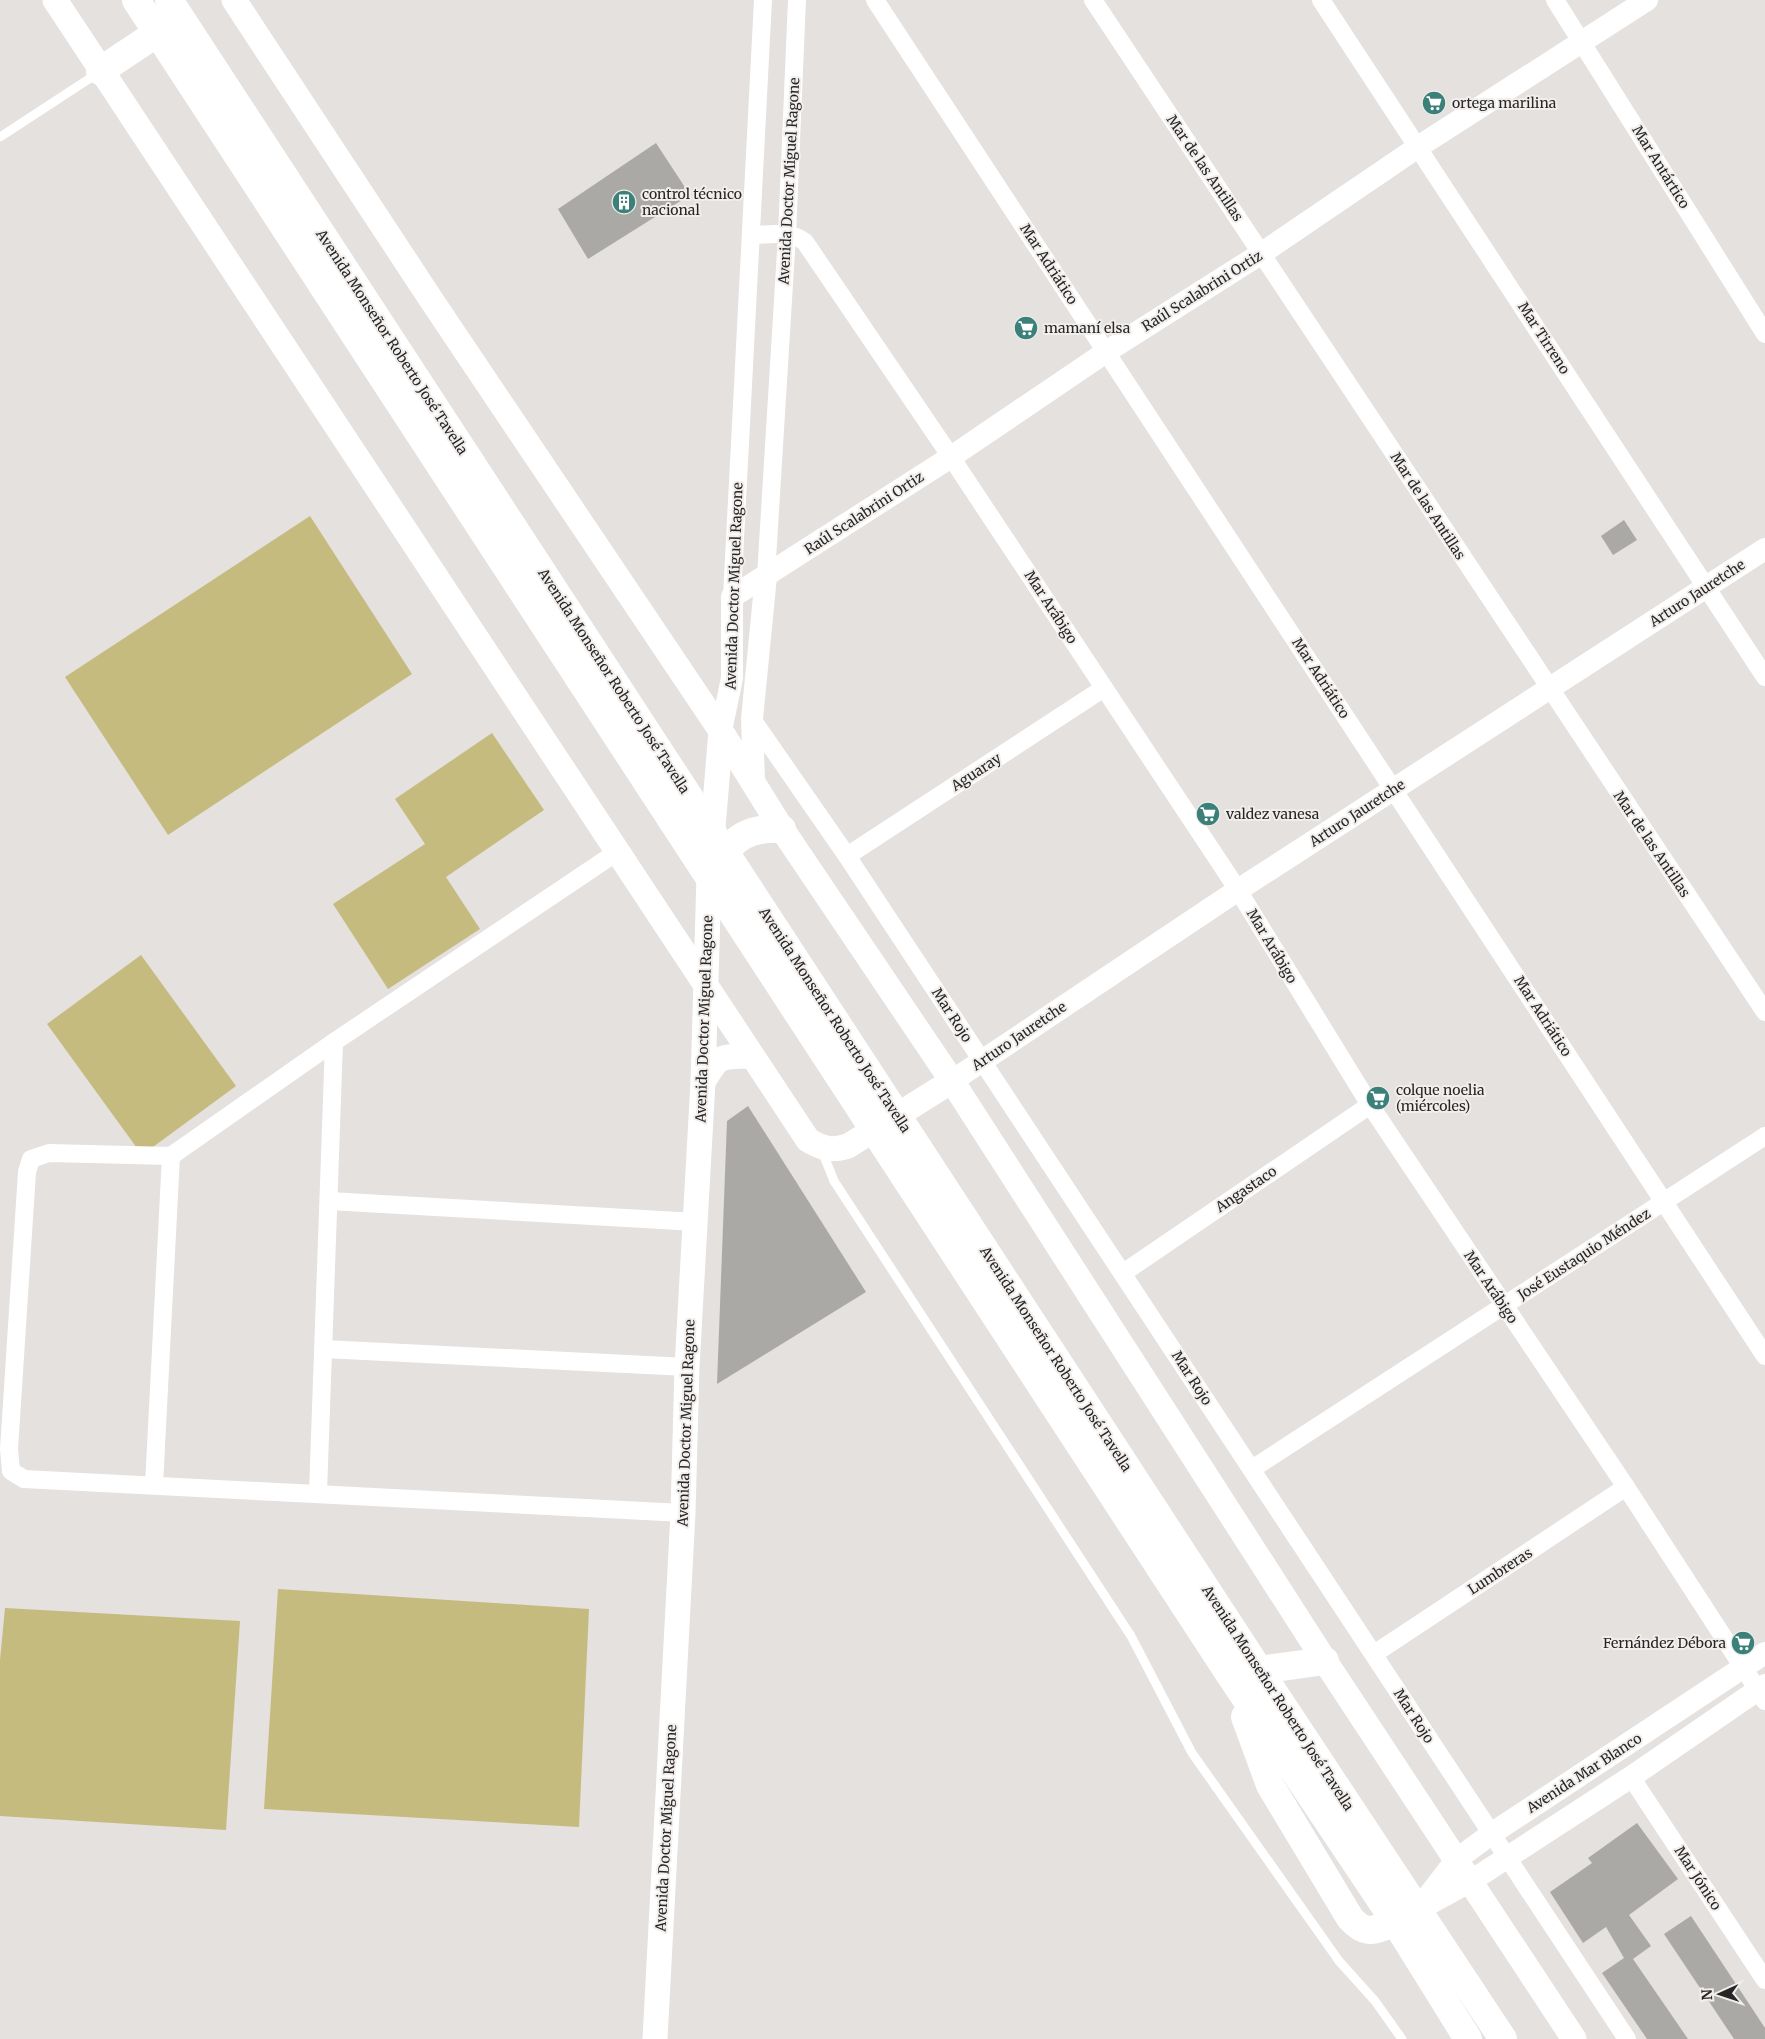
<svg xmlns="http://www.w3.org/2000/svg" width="1765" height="2039" viewBox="0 0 1765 2039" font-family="Merriweather,serif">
<rect width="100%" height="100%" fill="#e4e1df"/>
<g fill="#c6bb7f">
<path d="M310 516 412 674 168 835 65 677Z"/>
<path d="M492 733 544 810 446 877 480 929 388 989 333 904 425 844 395 799Z"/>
<path d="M141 955 236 1086 142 1155 47 1024Z"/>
<path d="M278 1589 589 1609 579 1827 264 1809Z"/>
<path d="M5 1608 240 1621 226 1830 0 1816V1660Z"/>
</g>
<g fill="#aba9a6">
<path d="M656 143 690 195 588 259 558 209Z"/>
<path d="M1624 520 1637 540 1613 555 1601 536Z"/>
<path d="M748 1106 866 1292 717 1384 727 1121Z"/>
<path d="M1637 1823 1678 1879 1629 1915 1651 1946 1633 1959 1688 2039H1647L1602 1973 1624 1958 1606 1927 1583 1943 1550 1892 1592 1863 1588 1858Z"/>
<path d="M1691 1916 1765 2028V2039H1734L1664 1934Z"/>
</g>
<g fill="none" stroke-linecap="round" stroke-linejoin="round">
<g stroke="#fff" stroke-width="9">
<path d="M0 137 98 73"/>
<path d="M822 1151 834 1181 1131 1636 1192 1753 1339 1961 1375 2001 1402 2039"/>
</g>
<g stroke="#fff" stroke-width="18">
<path d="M875 0 1765 1356"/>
<path d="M1093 0 1765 1012"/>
<path d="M1321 0 1765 677"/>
<path d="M1555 0 1765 334"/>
<path d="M751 235C768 235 790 230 805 242L951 457 1238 890 1370 1105 1626 1487 1765 1701"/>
<path d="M766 576 787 235 797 0"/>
<path d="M732 597 763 0"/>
<path d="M752 719 847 856 1627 2039"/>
<path d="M617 852 334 1042 171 1156 49 1153 31 1159 27 1172 9 1449 11 1471 24 1479 683 1513"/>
<path d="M847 856 1104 688"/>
<path d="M329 1201 696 1222"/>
<path d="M1123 1273 1370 1105"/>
<path d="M324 1349 687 1367"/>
<path d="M1252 1469 1765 1136"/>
<path d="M154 1485 171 1156"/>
<path d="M318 1493 334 1042"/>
<path d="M1374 1654 1626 1487"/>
<path d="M1631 1777 1765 1980"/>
</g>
<g stroke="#fff" stroke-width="22">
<path d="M721 731 732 678V597L951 457 1106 352 1262 253 1418 147 1647 0"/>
<path d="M754 781 752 719 766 576"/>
<path d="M952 1081 1238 890 1765 549"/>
<path d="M1423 1903 1456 1860 1491 1834 1765 1653"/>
<path d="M1403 1918 1471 1881 1631 1777 1765 1685"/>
</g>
<g stroke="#fff" stroke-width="25">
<path d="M55 0 808 1140C823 1149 832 1151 848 1146L952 1081"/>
<path d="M234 0 430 298 721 731 782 829 952 1081 1325 1661 1574 2039"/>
<path d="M703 1082C720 1054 719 1057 751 1056"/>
<path d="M655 2039 683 1513 687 1367 703 1082 709 876 721 731"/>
</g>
<g stroke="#fff" stroke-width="28">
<path d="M136 0 1230 1675 1396 1923 1468 2039"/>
<path d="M169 0 1259 1670 1503 2039"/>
<path d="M100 71 157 33"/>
<path d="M716 865C733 837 750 827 782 829"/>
<path d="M1259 1670 1325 1661"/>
<path d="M1245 1717 1270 1785 1350 1918C1367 1937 1374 1929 1396 1923"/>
</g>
</g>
<defs>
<g id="supermarket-disc" transform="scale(1.25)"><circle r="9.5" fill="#3b817a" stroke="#f1eeec"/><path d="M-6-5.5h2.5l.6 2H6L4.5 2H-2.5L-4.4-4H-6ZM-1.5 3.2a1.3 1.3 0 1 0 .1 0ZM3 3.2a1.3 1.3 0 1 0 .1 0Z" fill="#fff"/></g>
<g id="building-disc" transform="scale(1.25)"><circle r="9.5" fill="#3b817a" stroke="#f1eeec"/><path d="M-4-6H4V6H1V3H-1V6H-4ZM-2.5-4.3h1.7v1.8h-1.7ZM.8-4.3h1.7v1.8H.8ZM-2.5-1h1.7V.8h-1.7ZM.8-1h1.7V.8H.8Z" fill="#fff"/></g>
</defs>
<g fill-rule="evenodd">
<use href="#supermarket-disc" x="1434" y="103"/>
<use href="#building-disc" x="624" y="202"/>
<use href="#supermarket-disc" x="1026" y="328"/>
<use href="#supermarket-disc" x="1208" y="814"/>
<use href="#supermarket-disc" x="1378" y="1098"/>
<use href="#supermarket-disc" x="1743" y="1643"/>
</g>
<g text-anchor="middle" stroke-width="4" stroke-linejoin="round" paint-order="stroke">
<g font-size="14" fill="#272626" stroke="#f1eeec" text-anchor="start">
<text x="1452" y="108">ortega marilina</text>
<text x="642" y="199">control técnico<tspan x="642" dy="16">nacional</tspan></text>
<text x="1044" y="333">mamaní elsa</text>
<text x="1226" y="819">valdez vanesa</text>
<text x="1396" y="1095">colque noelia<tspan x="1396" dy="16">(miércoles)</tspan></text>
<text x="1726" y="1648" text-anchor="end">Fernández Débora</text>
</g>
<g font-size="14" fill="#272626" stroke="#f1eeec">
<text transform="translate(1661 167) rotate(58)" y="5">Mar Antártico</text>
<text transform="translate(1205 168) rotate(56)" y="5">Mar de las Antillas</text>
<text transform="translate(789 181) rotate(-87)" y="5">Avenida Doctor Miguel Ragone</text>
<text transform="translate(1049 264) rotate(57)" y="5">Mar Adriático</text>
<text transform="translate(1202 291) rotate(-32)" y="5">Raúl Scalabrini Ortiz</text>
<text transform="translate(1544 338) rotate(57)" y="5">Mar Tirreno</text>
<text transform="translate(392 342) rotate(57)" y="5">Avenida Monseñor Roberto José Tavella</text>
<text transform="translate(1428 506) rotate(57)" y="5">Mar de las Antillas</text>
<text transform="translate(864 513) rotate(-33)" y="5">Raúl Scalabrini Ortiz</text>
<text transform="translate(734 586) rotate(-88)" y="5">Avenida Doctor Miguel Ragone</text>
<text transform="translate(1697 593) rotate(-33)" y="5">Arturo Jauretche</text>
<text transform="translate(1051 607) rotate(57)" y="5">Mar Arábigo</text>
<text transform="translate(1321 678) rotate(57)" y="5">Mar Adriático</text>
<text transform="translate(614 681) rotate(57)" y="5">Avenida Monseñor Roberto José Tavella</text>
<text transform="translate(976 772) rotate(-33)" y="5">Aguaray</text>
<text transform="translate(1357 813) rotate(-33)" y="5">Arturo Jauretche</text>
<text transform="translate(1652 844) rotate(56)" y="5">Mar de las Antillas</text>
<text transform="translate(1272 946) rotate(59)" y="5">Mar Arábigo</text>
<text transform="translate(952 1015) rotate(57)" y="5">Mar Rojo</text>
<text transform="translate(1543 1016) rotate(57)" y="5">Mar Adriático</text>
<text transform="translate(704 1019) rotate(-88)" y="5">Avenida Doctor Miguel Ragone</text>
<text transform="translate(835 1020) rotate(57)" y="5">Avenida Monseñor Roberto José Tavella</text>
<text transform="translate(1019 1036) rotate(-34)" y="5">Arturo Jauretche</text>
<text transform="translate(1246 1189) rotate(-34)" y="5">Angastaco</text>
<text transform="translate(1584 1254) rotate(-33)" y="5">José Eustaquio Méndez</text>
<text transform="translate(1491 1287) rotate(56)" y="5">Mar Arábigo</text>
<text transform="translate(1056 1359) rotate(57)" y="5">Avenida Monseñor Roberto José Tavella</text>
<text transform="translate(1192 1378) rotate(57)" y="5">Mar Rojo</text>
<text transform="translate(686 1423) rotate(-88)" y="5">Avenida Doctor Miguel Ragone</text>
<text transform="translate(1500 1571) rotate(-33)" y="5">Lumbreras</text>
<text transform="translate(1278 1698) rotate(57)" y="5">Avenida Monseñor Roberto José Tavella</text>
<text transform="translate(1414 1716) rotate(57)" y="5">Mar Rojo</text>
<text transform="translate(1584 1773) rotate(-33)" y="5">Avenida Mar Blanco</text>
<text transform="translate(666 1828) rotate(-87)" y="5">Avenida Doctor Miguel Ragone</text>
<text transform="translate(1698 1878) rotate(57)" y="5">Mar Jónico</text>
</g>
</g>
<g transform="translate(1720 1994) rotate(267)" stroke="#f1eeec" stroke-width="4" paint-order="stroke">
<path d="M0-4L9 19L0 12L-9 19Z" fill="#272626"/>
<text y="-8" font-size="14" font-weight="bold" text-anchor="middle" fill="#272626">N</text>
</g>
</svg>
